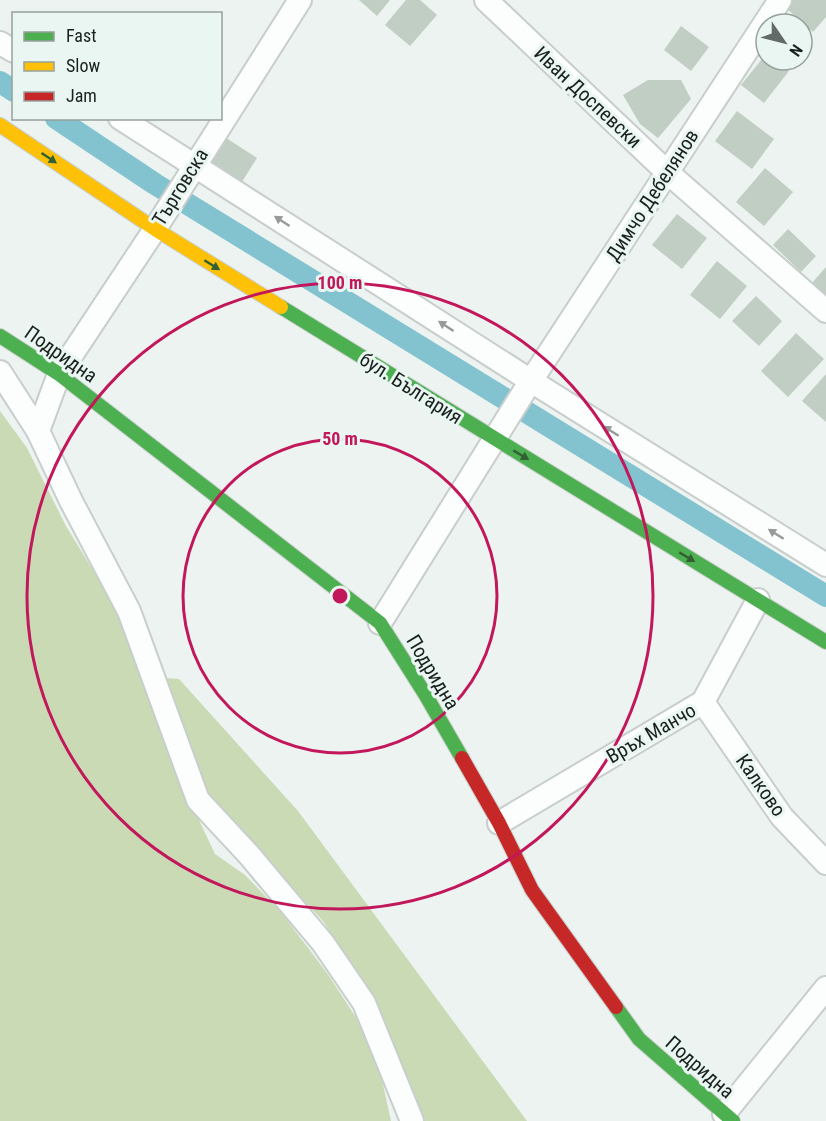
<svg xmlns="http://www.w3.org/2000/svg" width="826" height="1121" viewBox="0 0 826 1121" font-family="'Roboto Condensed',sans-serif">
<rect width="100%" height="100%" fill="#ecf3f0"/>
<g fill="#c9dab5">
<path d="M0 411 27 448 66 526 118 611 199 820 215 854 245 875 280 911 327 973 357 1019 380 1071 391 1121H0Z"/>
<path d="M166 678 179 679 298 811 527 1121H419L374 1000 323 921 267 860 204 802Z"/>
</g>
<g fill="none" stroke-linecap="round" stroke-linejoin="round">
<g stroke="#82c3cf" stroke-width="22">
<path d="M0 82 14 91"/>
<path d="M56 118 155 184 826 596"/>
</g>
</g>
<g fill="#c1cec3">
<path d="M359 0H390L377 16Z"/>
<path d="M406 0H420L437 15 410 46 385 25Z"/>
<path d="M793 0H826V17L813 32 786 8Z"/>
<path d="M681 26 709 47 691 71 664 50Z"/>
<path d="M766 54V60H775L789 71 764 103 741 85Z"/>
<path d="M648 80H681L691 99 658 138 640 124 623 95Z"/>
<path d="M737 111 774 139 752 169 715 141Z"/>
<path d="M223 136 257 158 240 185 205 163Z"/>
<path d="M765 168 793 192 764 226 736 202Z"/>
<path d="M677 214 707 238 682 269 652 245Z"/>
<path d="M788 229 816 256 801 272 773 245Z"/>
<path d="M717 261 747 286 720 319 690 295Z"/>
<path d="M826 267V295L812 283Z"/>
<path d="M756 296 782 321 759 346 732 321Z"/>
<path d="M796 333 824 359 788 397 761 371Z"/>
<path d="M826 374V422L802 401Z"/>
</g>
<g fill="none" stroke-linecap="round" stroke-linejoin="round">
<g stroke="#c8cecb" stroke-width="26">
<g id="street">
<path d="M486 0 667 172 826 311"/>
<path d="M0 43 14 51"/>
<path d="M120 118 531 381 826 565"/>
<path d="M0 372 38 431 71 501 129 611 198 800 250 856 323 943 364 1003 412 1121"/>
<path d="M38 431 59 374 155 229 300 0"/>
<path d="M380 623 525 390 780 0"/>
<path d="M703 702 782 817 826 863"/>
<path d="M499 823 703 702 758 600"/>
<path d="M724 1114 826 988"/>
</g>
</g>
<g stroke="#c8cecb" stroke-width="16">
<g id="fast">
<path d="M281 307 826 642"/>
<path d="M0 336 59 374 380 623 425 694 462 758"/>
<path d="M616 1007 639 1039 733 1121"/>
</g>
</g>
<g stroke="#c8cecb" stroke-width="16">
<path id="slow" d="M0 125 155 229 281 307"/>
</g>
<g stroke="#c8cecb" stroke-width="16">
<path id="jam" d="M462 758 499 823 532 890 616 1007"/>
</g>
<use href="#street" stroke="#fcfdfd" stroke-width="22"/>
<use href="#fast" stroke="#4caf50" stroke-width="14"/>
<use href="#slow" stroke="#ffc107" stroke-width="14"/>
<use href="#jam" stroke="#c62828" stroke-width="14"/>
</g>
<defs><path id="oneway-solid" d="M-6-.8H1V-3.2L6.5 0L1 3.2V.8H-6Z" transform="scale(1.5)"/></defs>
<g fill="#316034">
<use href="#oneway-solid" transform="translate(49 158) rotate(34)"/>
<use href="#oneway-solid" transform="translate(212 265) rotate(32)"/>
<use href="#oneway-solid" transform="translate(521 455) rotate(31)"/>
<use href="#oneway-solid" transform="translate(687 557) rotate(31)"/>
</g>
<g fill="#979a99">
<use href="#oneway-solid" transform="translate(282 221) rotate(-147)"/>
<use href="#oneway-solid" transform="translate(446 326) rotate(-147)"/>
<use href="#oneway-solid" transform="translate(611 431) rotate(-148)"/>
<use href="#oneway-solid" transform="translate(776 534) rotate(-148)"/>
</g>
<g fill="none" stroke="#c2185b" stroke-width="3">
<circle cx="340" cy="596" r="157"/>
<circle cx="340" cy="596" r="313"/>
</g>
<g text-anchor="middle" stroke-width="6" stroke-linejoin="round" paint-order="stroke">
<g font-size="20" fill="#1b201e" stroke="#e9f6f1">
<text transform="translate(588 97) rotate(43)" y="7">Иван Доспевски</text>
<text transform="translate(180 187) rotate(-58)" y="7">Търговска</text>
<text transform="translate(652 195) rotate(-57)" y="7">Димчо Дебелянов</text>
<text transform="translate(61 354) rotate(35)" y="7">Подридна</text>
<text transform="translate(411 388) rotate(32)" y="7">бул. България</text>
<text transform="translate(433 672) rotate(59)" y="7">Подридна</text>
<text transform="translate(651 733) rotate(-30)" y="7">Връх Манчо</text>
<text transform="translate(761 785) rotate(55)" y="7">Калково</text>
<text transform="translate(700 1067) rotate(41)" y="7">Подридна</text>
</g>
</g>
<circle cx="340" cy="596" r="9" fill="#c2185b" stroke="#e9f6f1" stroke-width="3"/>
<g font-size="18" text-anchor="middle" font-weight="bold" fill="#c2185b" stroke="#e9f6f1" stroke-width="6" stroke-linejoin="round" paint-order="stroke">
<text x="340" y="289">100 m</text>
<text x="340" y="445">50 m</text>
</g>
<rect x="12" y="12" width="210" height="108" fill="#e9f6f1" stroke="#97a09d" stroke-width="1.5"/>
<rect x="24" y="32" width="30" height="9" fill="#4caf50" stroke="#97a09d" stroke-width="1.5"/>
<text x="66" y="42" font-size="18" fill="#1b201e">Fast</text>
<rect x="24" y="62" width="30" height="9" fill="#ffc107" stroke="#97a09d" stroke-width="1.5"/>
<text x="66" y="72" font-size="18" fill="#1b201e">Slow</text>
<rect x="24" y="92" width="30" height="9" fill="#c62828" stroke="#97a09d" stroke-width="1.5"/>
<text x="66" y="102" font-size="18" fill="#1b201e">Jam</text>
<g transform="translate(784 42) rotate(125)"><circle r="28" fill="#e9f6f1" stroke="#97a09d" stroke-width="1.5"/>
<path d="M0-4.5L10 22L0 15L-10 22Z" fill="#646a68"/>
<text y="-9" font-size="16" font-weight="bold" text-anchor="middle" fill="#1b201e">N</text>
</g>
</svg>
